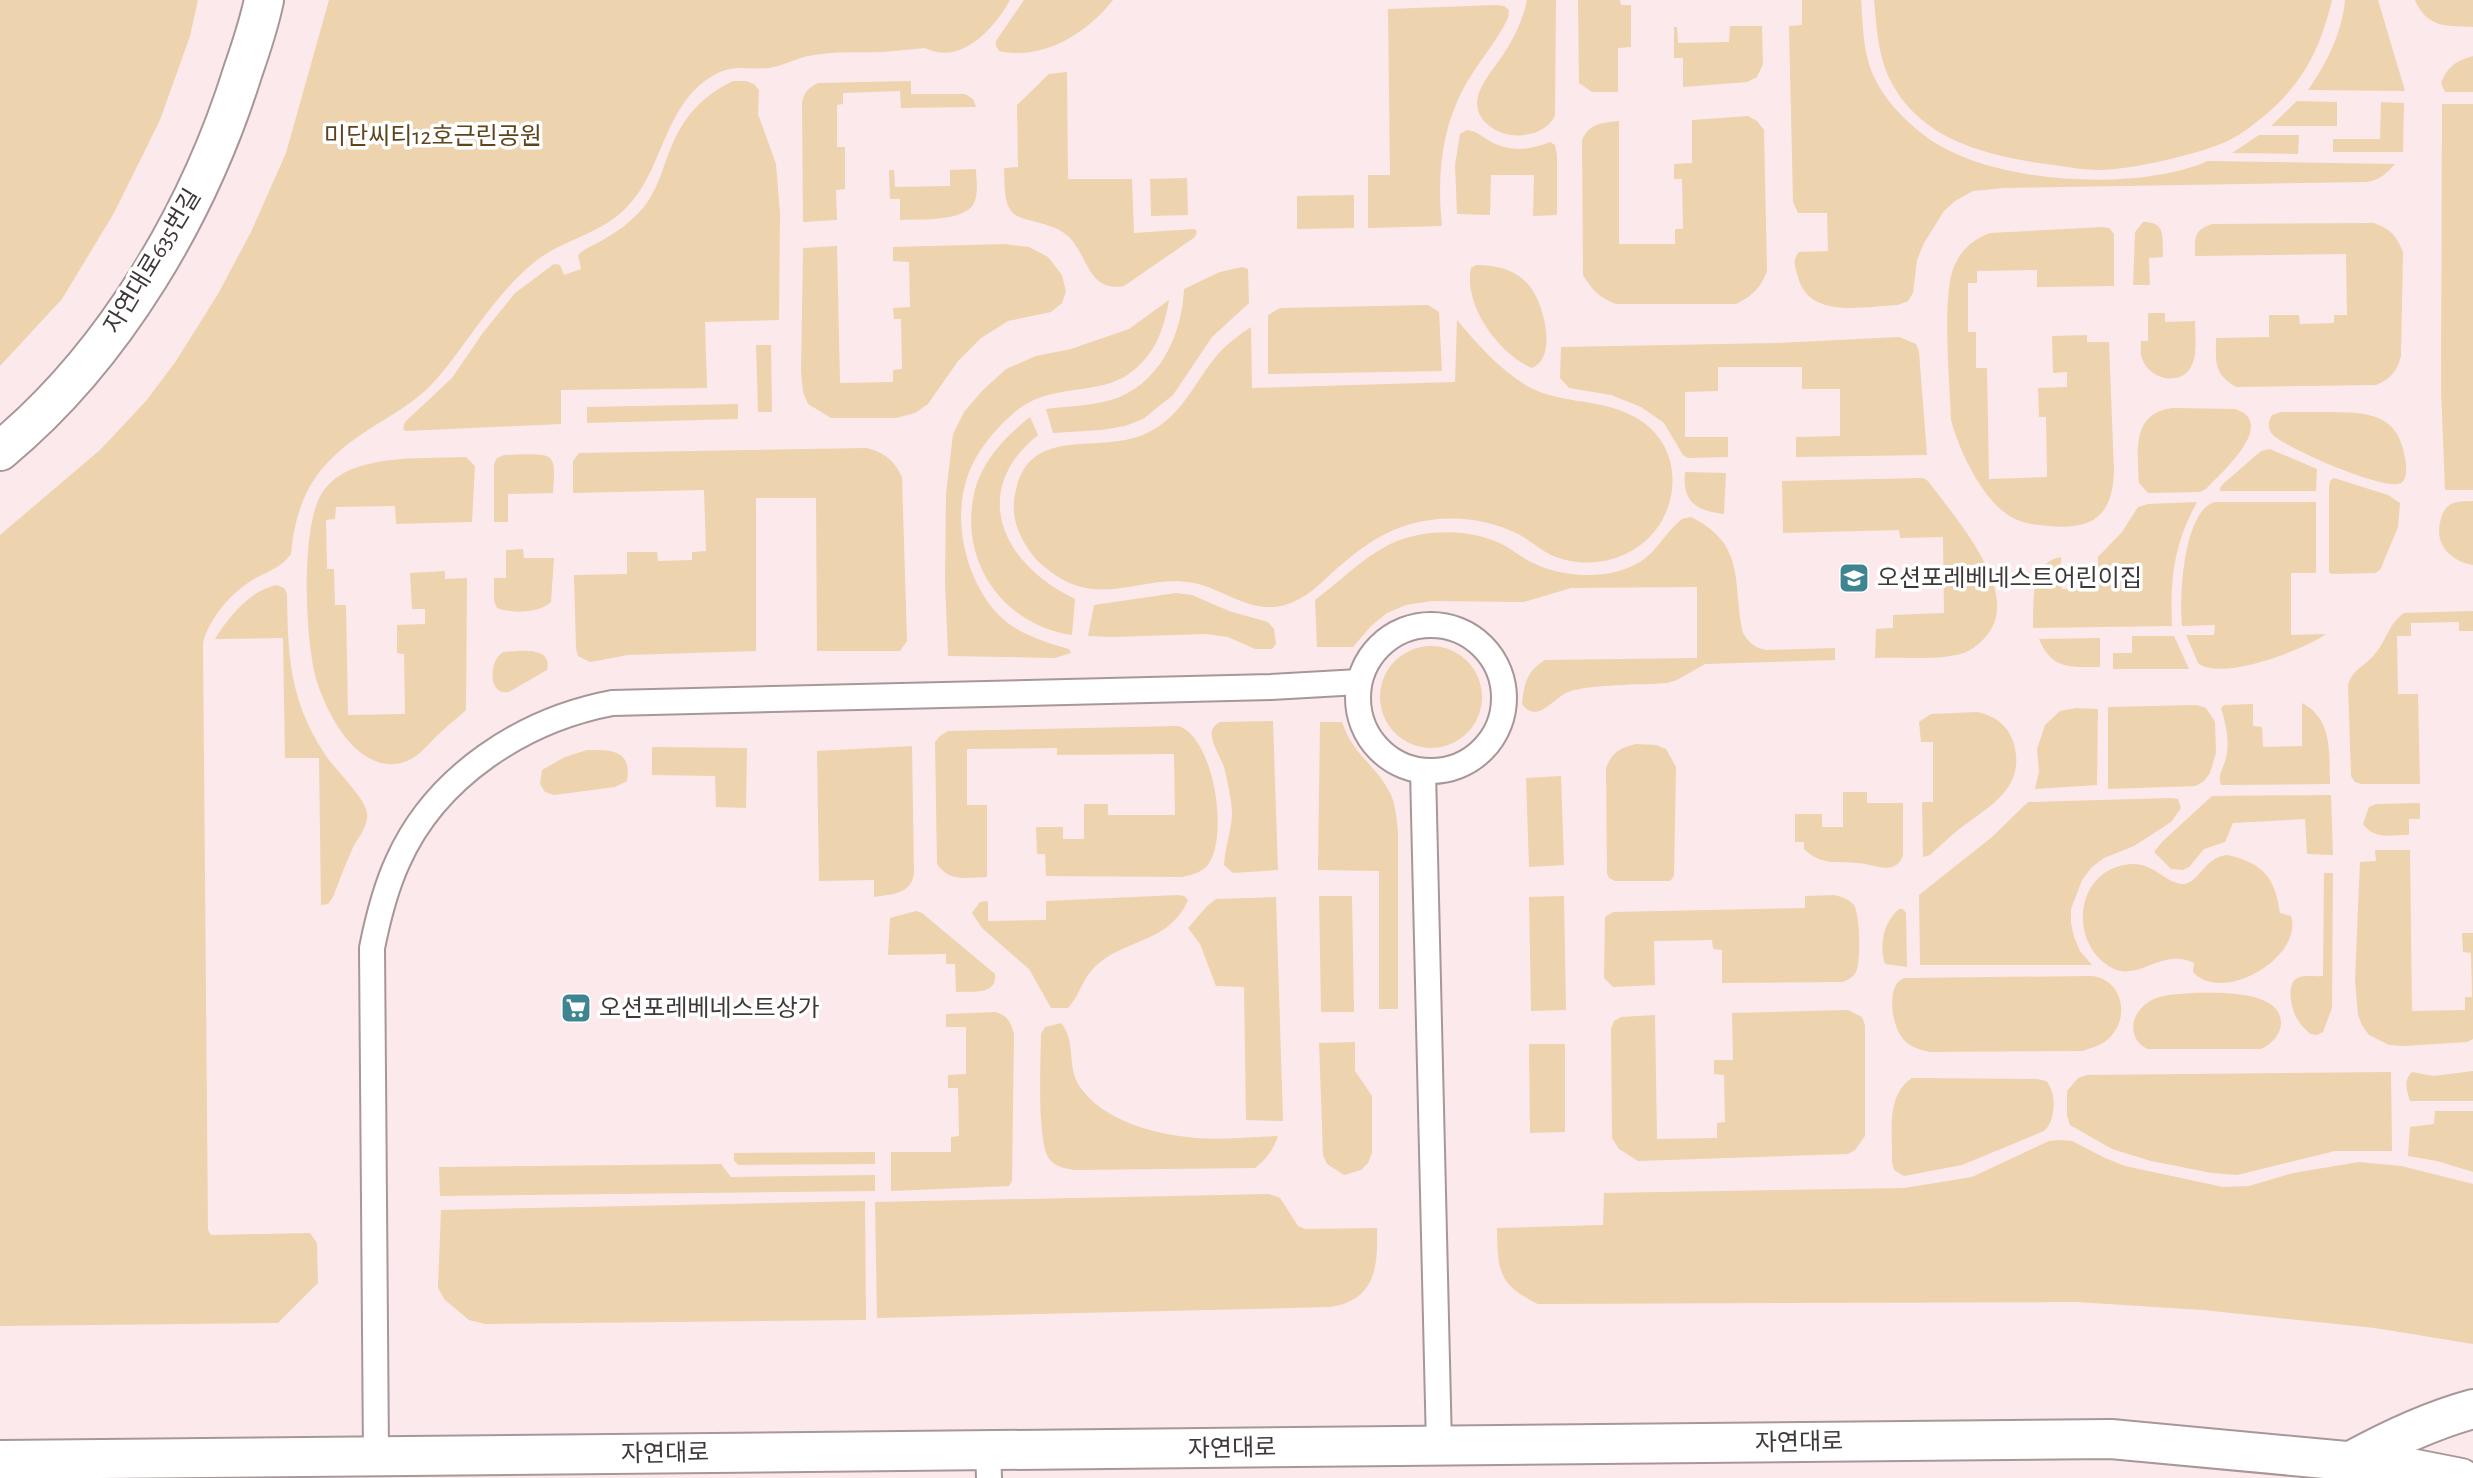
<svg xmlns="http://www.w3.org/2000/svg" width="2473" height="1478" viewBox="0 0 2473 1478" font-family="'Alegreya Sans','Noto Sans KR',sans-serif">
<rect width="100%" height="100%" fill="#fce9eb"/>
<g fill="#edd3ae">
<path d="M0 0H198L190 36 160 120 114 213 62 299 0 366Z"/>
<path d="M329 0H1010C994 29 961 66 925 48 911 49 897 51 883 52 860 53 836 51 814 55 798 57 784 66 768 68 750 70 734 64 716 74 663 102 665 169 626 208 600 235 559 240 531 265 491 299 467 345 433 383 414 403 391 415 368 430 317 463 297 494 291 554 281 568 268 571 254 579 232 592 209 618 203 643L208 1230 211 1235 310 1233 317 1243 318 1283 278 1323 0 1326V535L100 450 146 401 176 361 218 294 251 232 286 153Z"/>
<path d="M1024 0H1113C1087 33 1043 61 999 51L996 46V41Z"/>
<path d="M1527 0H1556L1555 116C1548 128 1538 133 1524 135 1512 137 1498 133 1488 125 1462 102 1489 76 1503 55 1514 38 1523 20 1527 0Z"/>
<path d="M1578 0H1620L1621 5H1631V47L1618 48V92H1592L1579 83Z"/>
<path d="M1802 0H1861C1863 26 1863 55 1875 79 1888 106 1916 132 1942 147 2009 184 2138 191 2208 161L2395 164C2386 174 2380 180 2367 182L2004 188 1973 191 1955 201 1944 211 1924 243 1917 260 1913 293 1908 301 1898 305C1865 306 1809 320 1798 277 1795 267 1792 260 1799 252L1828 251 1827 213H1798L1793 202 1789 26 1802 25Z"/>
<path d="M1874 0H2332C2320 51 2301 87 2259 120 2250 128 2235 138 2223 143 2195 155 2129 170 2099 170 2081 170 2063 166 2046 164 1989 156 1925 141 1894 87 1878 60 1877 31 1874 0Z"/>
<path d="M2345 0H2378L2405 91 2308 90C2327 63 2342 33 2345 0Z"/>
<path d="M2415 0H2473V27C2447 26 2427 28 2415 0Z"/>
<path d="M1496 5 1504 6 1509 10 1508 18C1497 41 1480 60 1467 82 1441 127 1437 175 1442 226L1368 228V175H1390L1388 9Z"/>
<path d="M1730 26H1762L1763 64 1757 77 1747 82 1683 87V58H1674V27H1677L1678 43 1729 42Z"/>
<path d="M2473 56V92H2445L2441 83C2448 66 2456 61 2473 56Z"/>
<path d="M1067 72 1068 179H1132L1134 233 1194 229 1197 231 1195 237 1124 286C1089 293 1088 256 1069 237 1052 220 1020 223 1011 211 1003 200 1005 181 1004 168L1018 167 1017 105 1049 74Z"/>
<path d="M733 81H746L754 84 759 90 758 114 776 164 780 213 779 320 705 322 707 388 561 390V424L405 431 403 428 405 422 452 378 482 334 515 293 554 264 560 265 564 275 581 269 578 255C585 248 593 246 601 241 617 232 631 222 643 208 657 191 662 170 670 150 683 117 702 96 733 81Z"/>
<path d="M911 81V94H965L973 99 976 107 901 108 900 91 843 93V104L837 105V147H845V189L836 190 837 220 803 222 802 103C804 92 808 88 818 83Z"/>
<path d="M2297 101 2337 102V126H2271Z"/>
<path d="M2381 102 2404 103 2403 152H2333V139H2380Z"/>
<path d="M2442 104H2473V490H2445L2441 390Z"/>
<path d="M1748 116 1757 121 1764 130 1767 271C1760 289 1752 296 1736 304H1616C1600 298 1592 290 1583 275L1582 140C1590 123 1601 123 1619 121V244H1675V229H1683L1682 179H1674V164L1692 163V120Z"/>
<path d="M1467 130C1476 131 1480 135 1488 140 1508 152 1528 151 1550 142L1555 145 1557 155V215L1533 216 1534 175H1491L1490 215 1457 214 1455 165 1460 134Z"/>
<path d="M2259 135H2299L2298 154 2232 153Z"/>
<path d="M976 169C976 179 979 193 974 203 965 222 919 219 900 220V199H890L889 170H894L895 187 950 186V170Z"/>
<path d="M1187 178 1188 215 1151 216 1150 179Z"/>
<path d="M1354 195V228L1297 229V196Z"/>
<path d="M2143 222C2167 222 2162 238 2163 257L2149 258 2150 285H2133L2135 232Z"/>
<path d="M2374 223C2390 229 2397 236 2403 252L2401 356C2397 372 2390 379 2376 385L2236 387C2213 374 2216 361 2216 338L2269 337V315H2299L2300 324 2334 323V315H2347L2346 254 2195 256C2195 239 2193 230 2212 224Z"/>
<path d="M2102 227 2109 228 2114 234V286L2037 287V270L1977 271V283H1968V332H1976V368H1987L1989 479 2047 477 2046 417H2039L2038 388 2067 387V372L2053 373 2052 336 2087 335V342H2109L2114 472C2112 517 2092 530 2049 526 2035 525 2019 523 2008 515 1981 497 1959 450 1951 420 1950 384 1941 294 1955 264 1963 248 1974 239 1990 233Z"/>
<path d="M1004 244 1029 247 1048 257 1062 275 1066 292 1062 303 1051 312 1008 321 981 338 958 361 928 404 915 413 896 418H831L808 404 803 392 801 372 803 248 837 246 840 383 893 382V370L902 369 901 319H894L893 308 910 307 909 262 893 261V247Z"/>
<path d="M1476 265C1495 265 1514 269 1527 283 1543 299 1559 357 1532 368 1499 354 1463 305 1471 268Z"/>
<path d="M1242 267 1248 269 1249 303 1212 337 1173 395 1143 419 1125 426 1101 430 1053 433 1046 409C1067 406 1090 406 1111 400 1159 386 1182 335 1184 289L1220 272Z"/>
<path d="M1169 300C1164 329 1155 355 1130 373 1099 396 1054 383 1020 408 999 424 977 450 968 475 952 519 965 576 995 611 1014 633 1042 641 1069 649L1071 653 1055 658 948 656 945 582 946 494 953 434 964 412 982 391 1006 369 1036 356 1071 349 1129 329Z"/>
<path d="M1428 305 1439 312 1442 371 1268 374V315L1280 308Z"/>
<path d="M2148 313H2165V322L2195 321C2195 336 2198 354 2191 367 2180 387 2148 379 2142 358 2140 354 2141 346 2141 341H2148Z"/>
<path d="M1457 320C1478 345 1500 370 1529 387 1559 403 1593 399 1624 412 1660 426 1678 458 1671 496 1661 548 1605 575 1556 557 1543 552 1532 542 1520 535 1491 520 1456 515 1424 521 1387 527 1360 548 1333 572 1319 585 1306 598 1288 604 1253 616 1227 590 1194 583 1142 573 1101 610 1051 572 1044 566 1036 561 1031 553 1020 538 1012 520 1014 501 1024 419 1099 458 1149 432 1183 415 1195 381 1218 354 1228 343 1239 335 1251 327L1252 388 1455 382Z"/>
<path d="M1899 337 1916 344 1919 352 1927 455 1796 457V437L1840 436V389H1802V367H1718V391L1685 392V437H1728V457L1688 458 1683 455 1664 423 1641 407 1611 395 1569 388 1560 378 1561 347 1777 343Z"/>
<path d="M756 345H771L772 412H758Z"/>
<path d="M738 404V419L587 423V407Z"/>
<path d="M2172 408 2235 409C2279 423 2220 474 2206 489L2200 492 2148 493 2139 483C2138 450 2131 414 2172 408Z"/>
<path d="M2281 412C2299 412 2317 412 2335 412 2368 413 2396 414 2404 453 2406 462 2409 477 2401 483 2386 492 2286 448 2273 435 2267 429 2268 422 2272 415Z"/>
<path d="M1030 417 1038 435C967 492 1004 566 1075 599L1072 635C1004 625 959 563 974 494 981 462 1005 437 1030 417Z"/>
<path d="M867 448C885 453 894 460 902 477L907 641 900 651H817L816 498H756V651L628 655 590 662 578 656 576 648 574 575 627 574V552H657L658 561 692 560V552L706 551 704 490 573 493V461L579 453Z"/>
<path d="M2270 449 2317 469 2316 491H2220V488L2223 484 2261 451Z"/>
<path d="M504 455C513 455 545 452 550 458 557 465 553 484 553 493L508 494V522H494V464L497 458Z"/>
<path d="M466 457 475 466 472 522 396 524 395 506 336 507 335 519 326 520 327 569H334L335 605H346L348 715 405 714 404 654 397 653V625L425 624V609H412L410 573 445 571V579L467 578 466 710C458 718 450 723 442 731 429 742 419 759 401 763 358 773 328 716 317 682 305 644 300 527 322 493 325 488 332 481 336 478 369 454 428 459 466 457Z"/>
<path d="M1685 472 1726 473 1724 514C1696 511 1682 502 1685 472Z"/>
<path d="M1923 478 1928 481C1954 517 2023 592 1987 635 1978 646 1970 652 1956 655 1934 660 1899 657 1875 658L1876 629 1893 628V615L1944 613 1943 537 1900 538 1899 530 1783 533 1782 481Z"/>
<path d="M2334 478 2388 495 2400 503 2398 527 2380 570 2375 573 2332 574 2329 572V488L2330 481Z"/>
<path d="M2473 501V565C2451 561 2435 545 2440 523 2441 516 2444 508 2451 504 2457 501 2466 501 2473 501Z"/>
<path d="M2197 502C2174 544 2170 578 2172 626L2033 628C2034 604 2029 562 2061 557L2062 589 2098 588V557L2122 532 2138 507 2148 504Z"/>
<path d="M2215 502H2316V573H2291V635L2326 634C2303 650 2222 682 2198 663L2186 635H2214L2215 625 2182 626C2179 599 2183 510 2215 502Z"/>
<path d="M1691 517C1747 545 1732 582 1743 633 1749 643 1755 648 1767 650L1835 648V660L1705 664 1677 680 1667 683C1641 685 1590 684 1568 692 1553 698 1537 725 1522 704 1524 683 1527 671 1545 660L1697 658V587L1571 588 1524 602 1432 601 1406 605 1387 613 1371 626 1353 647H1317L1315 600C1341 581 1366 554 1397 541 1426 530 1463 529 1492 540 1507 545 1519 556 1533 563 1562 577 1603 580 1632 566 1656 556 1663 534 1682 519Z"/>
<path d="M523 549 524 558H554L551 602C540 613 512 614 497 608L494 601V578H506V550Z"/>
<path d="M277 585 284 588 287 594C288 656 289 698 324 753 334 769 365 797 367 813 369 828 356 839 351 852 344 867 339 882 333 897L328 904 321 905 319 758H285L283 638 215 639C229 617 250 590 277 585Z"/>
<path d="M1176 593 1192 595 1229 611 1268 622 1274 629 1276 644 1272 649H1255L1228 637 1206 634 1111 637 1088 636 1094 605Z"/>
<path d="M2473 611V631H2459V622L2411 623V636H2397L2398 694H2418L2420 784H2361L2355 782 2351 776 2348 685C2353 669 2364 667 2374 655 2386 642 2389 623 2404 613Z"/>
<path d="M2132 636H2174L2189 669H2113V653H2132Z"/>
<path d="M2100 638V667C2070 667 2052 670 2039 639Z"/>
<circle cx="1431" cy="697" r="51"/>
<path d="M503 652C519 651 553 645 547 670L509 692C487 696 489 660 503 652Z"/>
<path d="M2302 703C2333 719 2329 753 2330 784L2221 785C2217 775 2224 768 2226 758 2230 741 2226 725 2221 708L2224 705 2253 704V726L2262 727 2263 747 2302 746Z"/>
<path d="M2197 705 2206 708 2215 722 2216 753 2210 773 2204 781 2196 786 2108 789V707Z"/>
<path d="M2076 708 2098 709 2097 785 2035 789 2039 772 2037 749 2045 725 2060 711Z"/>
<path d="M1977 712C1993 715 2007 724 2013 741 2028 788 1989 806 1958 830 1948 838 1939 847 1930 855L1923 857 1922 802H1933V742H1921L1919 722 1931 714Z"/>
<path d="M1273 721 1278 870 1233 873 1224 865C1225 848 1231 832 1232 815 1232 800 1228 785 1225 771 1222 755 1200 732 1220 722Z"/>
<path d="M1320 722H1342C1353 756 1377 765 1391 795 1396 807 1397 821 1398 834V1009H1379V871L1318 870Z"/>
<path d="M1178 726C1214 736 1230 839 1207 866 1200 873 1191 875 1182 877L1046 876 1045 854H1037L1036 827H1063V839H1084V804H1108V815H1175L1174 754 1057 755V748L967 749V805H987V877C966 877 950 883 937 864L935 742 940 736 948 731Z"/>
<path d="M1636 744 1656 745 1666 749 1676 767 1674 876 1670 881H1615L1609 878 1607 873 1606 768C1612 752 1620 748 1636 744Z"/>
<path d="M912 746 914 874C910 895 892 894 874 897V880L819 881 817 751Z"/>
<path d="M652 747 747 748 746 808 716 807 715 776 652 775Z"/>
<path d="M587 750C611 750 632 749 627 781L615 787 554 795 545 792 540 784 542 770 565 757Z"/>
<path d="M1561 776 1564 865 1529 867 1526 778Z"/>
<path d="M1843 792H1867V803H1903V855C1896 877 1874 864 1858 863 1836 861 1822 866 1804 849V842H1795V814H1822V827H1843Z"/>
<path d="M2331 795 2333 855 2307 854 2305 819 2233 823 2225 842 2204 849 2189 867 2183 870 2171 869 2154 852 2163 841 2212 796Z"/>
<path d="M2171 798 2178 799 2181 808 2171 822 2134 846 2104 858 2092 867 2082 880 2071 909V923L2074 937 2080 951 2092 965H1920L1919 895 1992 837 2028 802Z"/>
<path d="M2420 803V819H2409V835C2392 835 2374 840 2363 824L2369 807 2376 804Z"/>
<path d="M2375 850H2410L2412 1011 2465 1010V997H2472L2471 953 2463 952 2462 933H2473V1039L2467 1042 2404 1046 2389 1045 2369 1035 2362 1025 2358 1015 2355 980 2360 862 2376 861Z"/>
<path d="M2227 855C2263 863 2275 877 2280 913L2291 916C2304 957 2222 1005 2193 972L2194 963C2162 947 2139 982 2112 968 2069 944 2074 875 2124 865 2153 859 2165 885 2184 884 2200 882 2203 858 2227 855Z"/>
<path d="M2324 873H2333L2332 1008 2323 1032 2317 1035 2310 1034C2305 1029 2299 1023 2296 1017 2291 1007 2285 981 2300 977 2307 975 2316 977 2323 976Z"/>
<path d="M1178 895 1184 896 1188 900C1171 941 1126 940 1099 963 1082 977 1081 994 1068 1008H1051L1029 969 982 928 972 913 980 902 988 901V921L1046 920V901Z"/>
<path d="M1834 895C1842 897 1849 899 1854 905 1860 914 1861 961 1856 972 1853 977 1848 980 1843 982L1722 983V950L1713 949 1712 940 1654 941 1655 985 1613 987 1604 978 1605 917 1613 912 1805 908V896Z"/>
<path d="M1319 896H1352L1354 1012H1321Z"/>
<path d="M1564 896 1566 1010 1531 1011 1529 897Z"/>
<path d="M1276 897 1283 1121 1246 1120 1244 987 1216 986 1200 944 1188 928 1207 906 1216 899Z"/>
<path d="M1899 909H1903L1906 913 1907 967 1885 964C1879 945 1883 923 1899 909Z"/>
<path d="M916 911 922 913 995 974C998 996 970 991 956 992L955 964H946V954L888 955 890 918Z"/>
<path d="M2092 976C2124 980 2131 1020 2107 1040 2100 1046 2091 1048 2082 1051L1929 1052C1918 1049 1907 1046 1901 1036 1891 1022 1886 983 1905 978Z"/>
<path d="M2193 993C2215 993 2282 989 2281 1024 2280 1036 2271 1044 2261 1049H2148C2126 1039 2130 1013 2150 1001 2161 994 2180 994 2193 993Z"/>
<path d="M1848 1010 1862 1017 1865 1025V1136L1855 1150 1848 1154 1638 1161 1619 1149 1612 1138 1611 1029 1614 1021 1621 1017 1655 1015 1657 1139 1717 1138V1123L1725 1122 1724 1075 1714 1074V1060H1733L1732 1013Z"/>
<path d="M995 1012C1007 1015 1011 1022 1014 1034L1012 1181 1009 1186 891 1191V1152H951V1137L959 1136 958 1088H948V1075L966 1074V1027H946V1014Z"/>
<path d="M1061 1023C1076 1040 1067 1065 1078 1084 1101 1121 1156 1135 1197 1138 1223 1140 1251 1137 1278 1136 1273 1150 1267 1159 1255 1168L1075 1170C1067 1169 1056 1167 1050 1160 1036 1143 1041 1059 1041 1034L1045 1027Z"/>
<path d="M1355 1042V1071L1372 1096V1153L1368 1163 1361 1170 1344 1175 1327 1164 1323 1155 1319 1043Z"/>
<path d="M1529 1044H1565V1132L1530 1133Z"/>
<path d="M2473 1071V1101H2410C2407 1090 2403 1081 2412 1072L2434 1076Z"/>
<path d="M2391 1072 2392 1151H2335L2237 1175 2212 1173 2151 1161 2112 1149 2070 1125 2067 1116V1091L2078 1078 2087 1075Z"/>
<path d="M1912 1078 2037 1079 2046 1081C2057 1092 2056 1121 2044 1131L1962 1165 1904 1176 1894 1170 1892 1162C1893 1133 1885 1096 1912 1078Z"/>
<path d="M2435 1111H2473V1172L2437 1161 2408 1156 2410 1127 2434 1124Z"/>
<path d="M2061 1140 2072 1141 2105 1158 2125 1166 2223 1187 2249 1186 2293 1173 2359 1162 2401 1166 2473 1184V1344L2375 1328 2203 1310 2076 1302 1538 1304C1497 1284 1498 1270 1497 1228L1603 1225 1604 1193 1904 1188 1972 1177 2049 1141Z"/>
<path d="M875 1152V1164L739 1165 734 1161V1153Z"/>
<path d="M721 1164 731 1177 875 1175V1191L440 1196 439 1167Z"/>
<path d="M1269 1194 1280 1198 1298 1226 1305 1229 1377 1228C1378 1267 1376 1300 1330 1307L877 1318 875 1202Z"/>
<path d="M865 1201 866 1320 485 1324 469 1320 445 1300 438 1288 441 1210Z"/>
</g>
<g fill="none" stroke-linecap="round" stroke-linejoin="round">
<g stroke="#a89798" stroke-width="28">
<g id="lane">
<circle cx="1431" cy="698" r="73"/>
<path d="M1423 771 1439 1446"/>
<path d="M988 1450 989 1478"/>
<path d="M376 1456 372 948C378 918 385 889 398 861 436 776 523 720 612 703L1271 687 1359 682"/>
</g>
</g>
<g stroke="#a89798" stroke-width="42">
<g id="secondary">
<path d="M0 451C115 356 199 212 243 71 251 48 259 24 264 0"/>
<path d="M0 1460 2111 1439 2400 1466 2461 1478"/>
<path d="M2354 1464 2351 1461C2391 1439 2429 1421 2473 1409"/>
</g>
</g>
<use href="#lane" stroke="#fff" stroke-width="24"/>
<use href="#secondary" stroke="#fff" stroke-width="38"/>
</g>
<defs>
<g id="school-square" transform="scale(1.575)"><rect x="-9" y="-9" width="18" height="18" rx="4" fill="#3f8491" stroke="#fff"/><path d="M0-5L7-2L0 1L-7-2ZM-4 1L0 2.5L4 1V4Q0 6-4 4Z" fill="#fff"/></g>
<g id="supermarket-square" transform="scale(1.575)"><rect x="-9" y="-9" width="18" height="18" rx="4" fill="#3f8491" stroke="#fff"/><path d="M-6-5.5h2.5l.6 2H6L4.5 2H-2.5L-4.4-4H-6ZM-1.5 3.2a1.3 1.3 0 1 0 .1 0ZM3 3.2a1.3 1.3 0 1 0 .1 0Z" fill="#fff"/></g>
</defs>
<g fill-rule="evenodd">
<use href="#school-square" x="1854" y="578"/>
<use href="#supermarket-square" x="576" y="1008"/>
</g>
<g text-anchor="middle" stroke-width="7" stroke-linejoin="round" paint-order="stroke">
<g font-size="24" fill="#5f451c" stroke="#fff">
<text x="433" y="144">미단씨티12호근린공원</text>
</g>
<g font-size="24" fill="#3f3839" stroke="#fff">
<text transform="translate(152 261) rotate(-59)" y="8">자연대로635번길</text>
<text transform="translate(1799 1442) rotate(-1)" y="8">자연대로</text>
<text transform="translate(1232 1448) rotate(-1)" y="8">자연대로</text>
<text transform="translate(665 1453) rotate(-1)" y="8">자연대로</text>
</g>
<g font-size="24" fill="#3f3839" stroke="#fff" text-anchor="start">
<text x="1877" y="586">오션포레베네스트어린이집</text>
<text x="599" y="1016">오션포레베네스트상가</text>
</g>
</g>
</svg>
